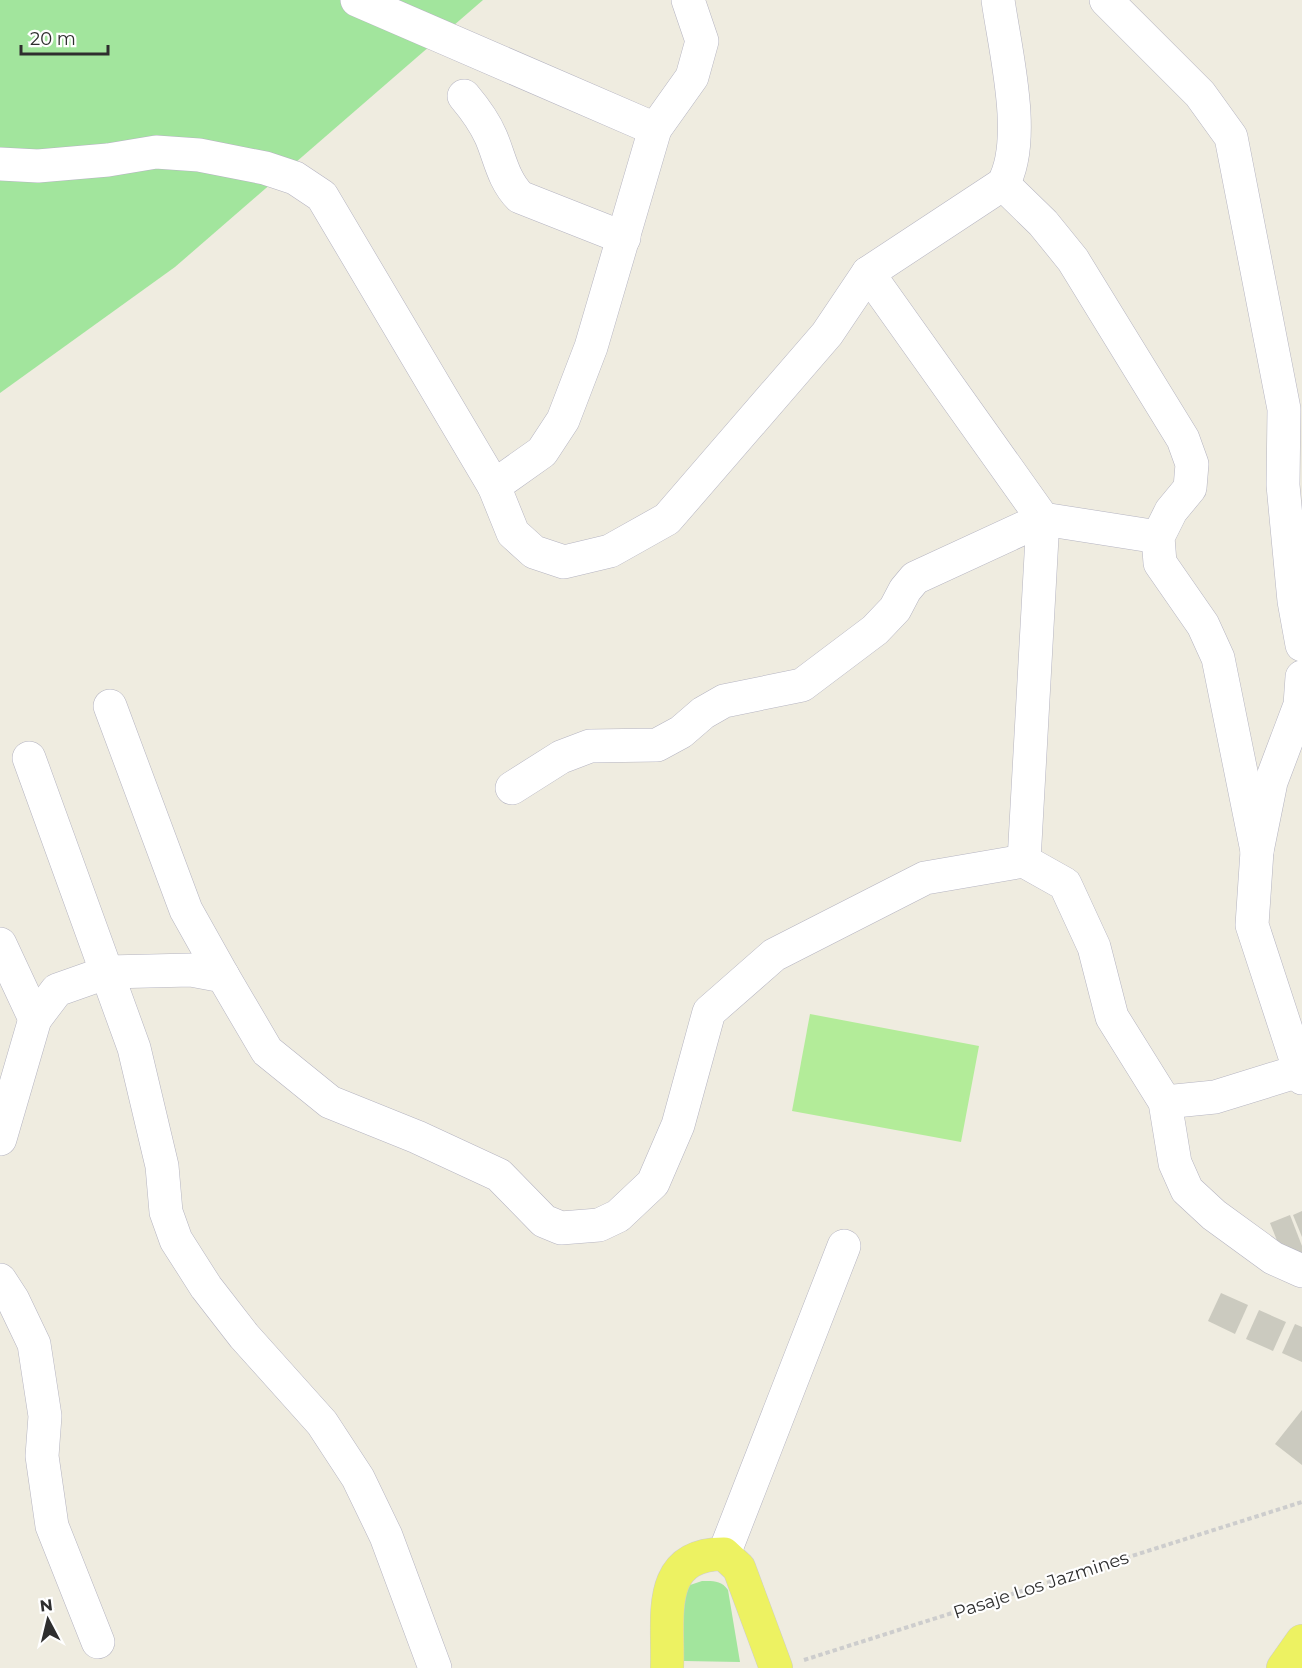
<svg xmlns="http://www.w3.org/2000/svg" width="1302" height="1668" viewBox="0 0 1302 1668" font-family="Montserrat,sans-serif">
<rect width="100%" height="100%" fill="#efece0"/>
<g fill="#a2e59d">
<path d="M0 0H483L175 267 0 393Z"/>
<path d="M702 1581C713 1581 721 1580 728 1590L740 1662 684 1661 675 1602 690 1585Z"/>
</g>
<path fill="#b3ec99" d="M810 1014 979 1046 961 1142 792 1111Z"/>
<g fill="#cbcabf">
<path d="M1302 1211V1237L1293 1215Z"/>
<path d="M1290 1215 1302 1246V1256L1286 1263 1270 1223Z"/>
<path d="M1221 1293 1248 1305 1235 1334 1208 1321Z"/>
<path d="M1259 1310 1286 1322 1273 1351 1246 1339Z"/>
<path d="M1295 1324 1302 1327V1362L1282 1353Z"/>
<path d="M1302 1410V1465L1275 1444Z"/>
</g>
<g fill="none" stroke-linecap="round" stroke-linejoin="round">
<g stroke="#b5b4c1" stroke-width="34">
<g id="minor">
<path d="M357 0 655 129"/>
<path d="M688 0 702 41 692 77 655 129 591 347 563 420 542 452 494 486 513 533 534 552 564 562 610 551 667 519 827 334 868 273 1003 184C1028 140 1005 50 998 0"/>
<path d="M1106 0 1200 94 1231 137 1284 409 1283 485 1294 601 1302 645"/>
<path d="M464 96C475 109 484 121 491 137 500 158 503 180 520 197L624 238"/>
<path d="M0 164 38 166 108 160 156 152 199 155 265 168 295 178 322 196 494 486"/>
<path d="M1003 184 1043 223 1073 260 1183 439 1192 464 1190 488 1171 511 1158 537 1160 563 1203 625 1218 658 1257 851"/>
<path d="M868 273 1043 519 1024 861"/>
<path d="M1302 677 1300 705 1271 782 1257 851 1252 925 1302 1078"/>
<path d="M110 706 186 910 223 976"/>
<path d="M29 758 134 1048 162 1166 166 1212 176 1240 206 1287 244 1336 322 1423 358 1478 386 1536 435 1668"/>
<path d="M512 788 561 757 590 746 657 745 681 732 703 713 724 701 802 685 875 630 895 609 905 590 915 578 1043 519 1158 537"/>
<path d="M0 944 35 1019"/>
<path d="M1165 1102 1215 1097 1299 1071 1302 1059"/>
<path d="M0 1139 35 1019 57 990 108 972 191 970 223 976 267 1051 330 1102 417 1137 499 1175 544 1221 561 1228 599 1225 618 1216 653 1183 678 1125 709 1012 774 955 925 878 1024 861 1065 884 1094 947 1112 1017 1165 1102 1175 1163 1187 1190 1214 1215 1273 1258 1302 1271"/>
<path d="M0 1280 13 1300 34 1344 45 1416 42 1456 52 1526 98 1642"/>
<path d="M724 1554 844 1246"/>
</g>
</g>
<g stroke="#cdcdcd" stroke-width="34">
<g id="major">
<path d="M667 1668C669 1617 654 1554 724 1554L739 1568 776 1668"/>
<path d="M1283 1668 1302 1641"/>
</g>
</g>
<path stroke="#cdcdcd" stroke-width="4" stroke-dasharray="4.5 3" stroke-linecap="butt" d="M804 1660 1302 1502"/>
<use href="#minor" stroke="#fff" stroke-width="33"/>
<use href="#major" stroke="#edf262" stroke-width="33"/>
</g>
<g text-anchor="middle" stroke-width="4.5" stroke-linejoin="round" paint-order="stroke">
<g font-size="18" fill="#2e2e2e" stroke="#fff">
<text transform="translate(1041 1585) rotate(-18)" y="6">Pasaje Los Jazmines</text>
</g>
</g>
<g transform="translate(48 1620) rotate(353)" stroke="#ffffff" stroke-width="4.5" paint-order="stroke">
<path d="M0-4.5L10 22L0 15L-10 22Z" fill="#2e2e2e"/>
<text y="-9" font-size="16" font-weight="bold" text-anchor="middle" fill="#2e2e2e">N</text>
</g>
<path d="M21 45v9h87v-9" fill="none" stroke="#2e2e2e" stroke-width="3"/>
<text x="30" y="45" font-size="18" fill="#2e2e2e" stroke="#ffffff" stroke-width="4.5" paint-order="stroke">20 m</text>
</svg>
